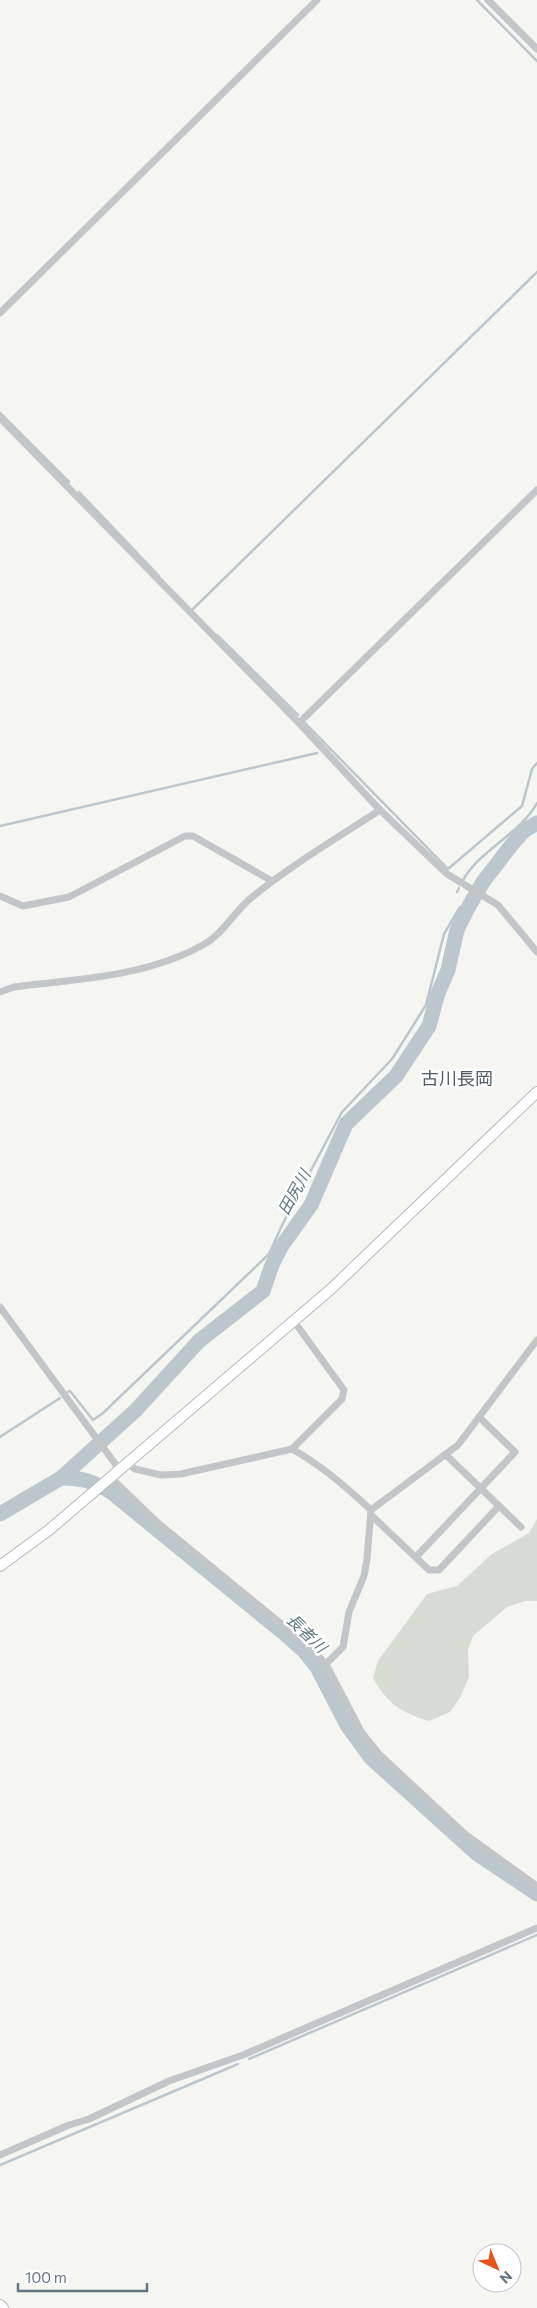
<svg xmlns="http://www.w3.org/2000/svg" width="537" height="2308" viewBox="0 0 537 2308" font-family="Commissioner,'Noto Sans JP',sans-serif">
<rect width="100%" height="100%" fill="#f5f5f1"/>
<path fill="#d6dcd2" d="M537 1519V1601H525L507 1607 473 1636 468 1650 469 1677 460 1698 450 1712 429 1721C400 1712 388 1704 373 1678L378 1661 427 1594 457 1586 492 1554 529 1533Z"/>
<g fill="none" stroke-linecap="round" stroke-linejoin="round">
<g stroke="#bbc7cc" stroke-width="2.5">
<path d="M477 0 537 61"/>
<path d="M0 413 69 482"/>
<path d="M79 492 159 576"/>
<path d="M192 610 537 272"/>
<path d="M217 635 298 715"/>
<path d="M305 723 448 869 522 806 532 769 537 763"/>
<path d="M0 826 317 753"/>
<path d="M463 880C481 849 520 834 537 803"/>
<path d="M457 892 459 888"/>
<path d="M66 1393 70 1391 93 1420 103 1413 269 1254 284 1221 342 1112 392 1059 426 1005 444 934 460 907"/>
<path d="M0 1437 60 1398"/>
<path d="M249 2059 537 1935"/>
<path d="M0 2165 238 2064"/>
</g>
<g stroke="#bbc7cc" stroke-width="15">
<path d="M61 1478C81 1477 94 1482 111 1492L285 1634 305 1652 317 1667 347 1725 371 1758 476 1853 537 1894"/>
<path d="M0 1514 61 1478 136 1410 199 1341 263 1291 272 1265 281 1247 311 1205 346 1124 396 1076 429 1026 438 993 448 970 457 930 469 906 483 882 513 843 525 830 537 823"/>
</g>
<g stroke="#b4b9be" stroke-width="12">
<g id="secondary">
<path d="M0 1566 49 1530 331 1289 537 1092"/>
<path d="M0 2305 3 2308"/>
</g>
</g>
<g stroke="#c2c6c9" stroke-width="7">
<path d="M488 0 537 49"/>
<path d="M0 313 317 0"/>
<path d="M0 418 299 723"/>
<path d="M537 490 299 723 380 810 447 874 498 905 537 952"/>
<path d="M0 896 23 906 69 897 185 836H193L272 881"/>
<path d="M0 992 14 987C78 979 145 977 203 945 223 934 234 912 251 898 291 865 337 838 380 810"/>
<path d="M0 1307 119 1469"/>
<path d="M292 1449C321 1465 346 1487 371 1510L367 1559 364 1576 349 1612 343 1647 326 1664"/>
<path d="M446 1455 521 1527"/>
<path d="M126 1462 135 1469 161 1475 181 1474 292 1449 342 1399 344 1390 293 1320"/>
<path d="M110 1477 158 1523 307 1645 326 1664 362 1733 379 1754 465 1834 537 1886"/>
<path d="M371 1510 458 1445 537 1340"/>
<path d="M371 1515 429 1570H439L499 1506"/>
<path d="M416 1557 515 1452 479 1417"/>
<path d="M0 2155 69 2125 89 2119 169 2081 243 2055 537 1928"/>
</g>
<use href="#secondary" stroke="#fff" stroke-width="10"/>
</g>
<g text-anchor="middle" stroke-width="5" stroke-linejoin="round" paint-order="stroke">
<g font-size="16" font-style="italic" fill="#5e7781" stroke="#fff">
<text transform="translate(294 1192) rotate(-61)" y="6">田尻川</text>
<text transform="translate(307 1633) rotate(44)" y="6">長者川</text>
</g>
<g font-size="18" fill="#515d68" stroke="#fff">
<text x="457" y="1085">古川長岡</text>
</g>
</g>
<g transform="translate(497 2268) rotate(136)"><circle r="24" fill="#ffffff" stroke="#c1c7ce"/>
<path d="M0-4L9 19L0 12L-9 19Z" fill="#eb501c"/>
<text y="-8" font-size="14" font-weight="bold" text-anchor="middle" fill="#637484">N</text>
</g>
<path d="M18 2283v8h129v-8" fill="none" stroke="#637484" stroke-width="2.5"/>
<text x="25" y="2283" font-size="15" fill="#637484" stroke="#ffffff" stroke-width="4" paint-order="stroke">100 m</text>
</svg>
